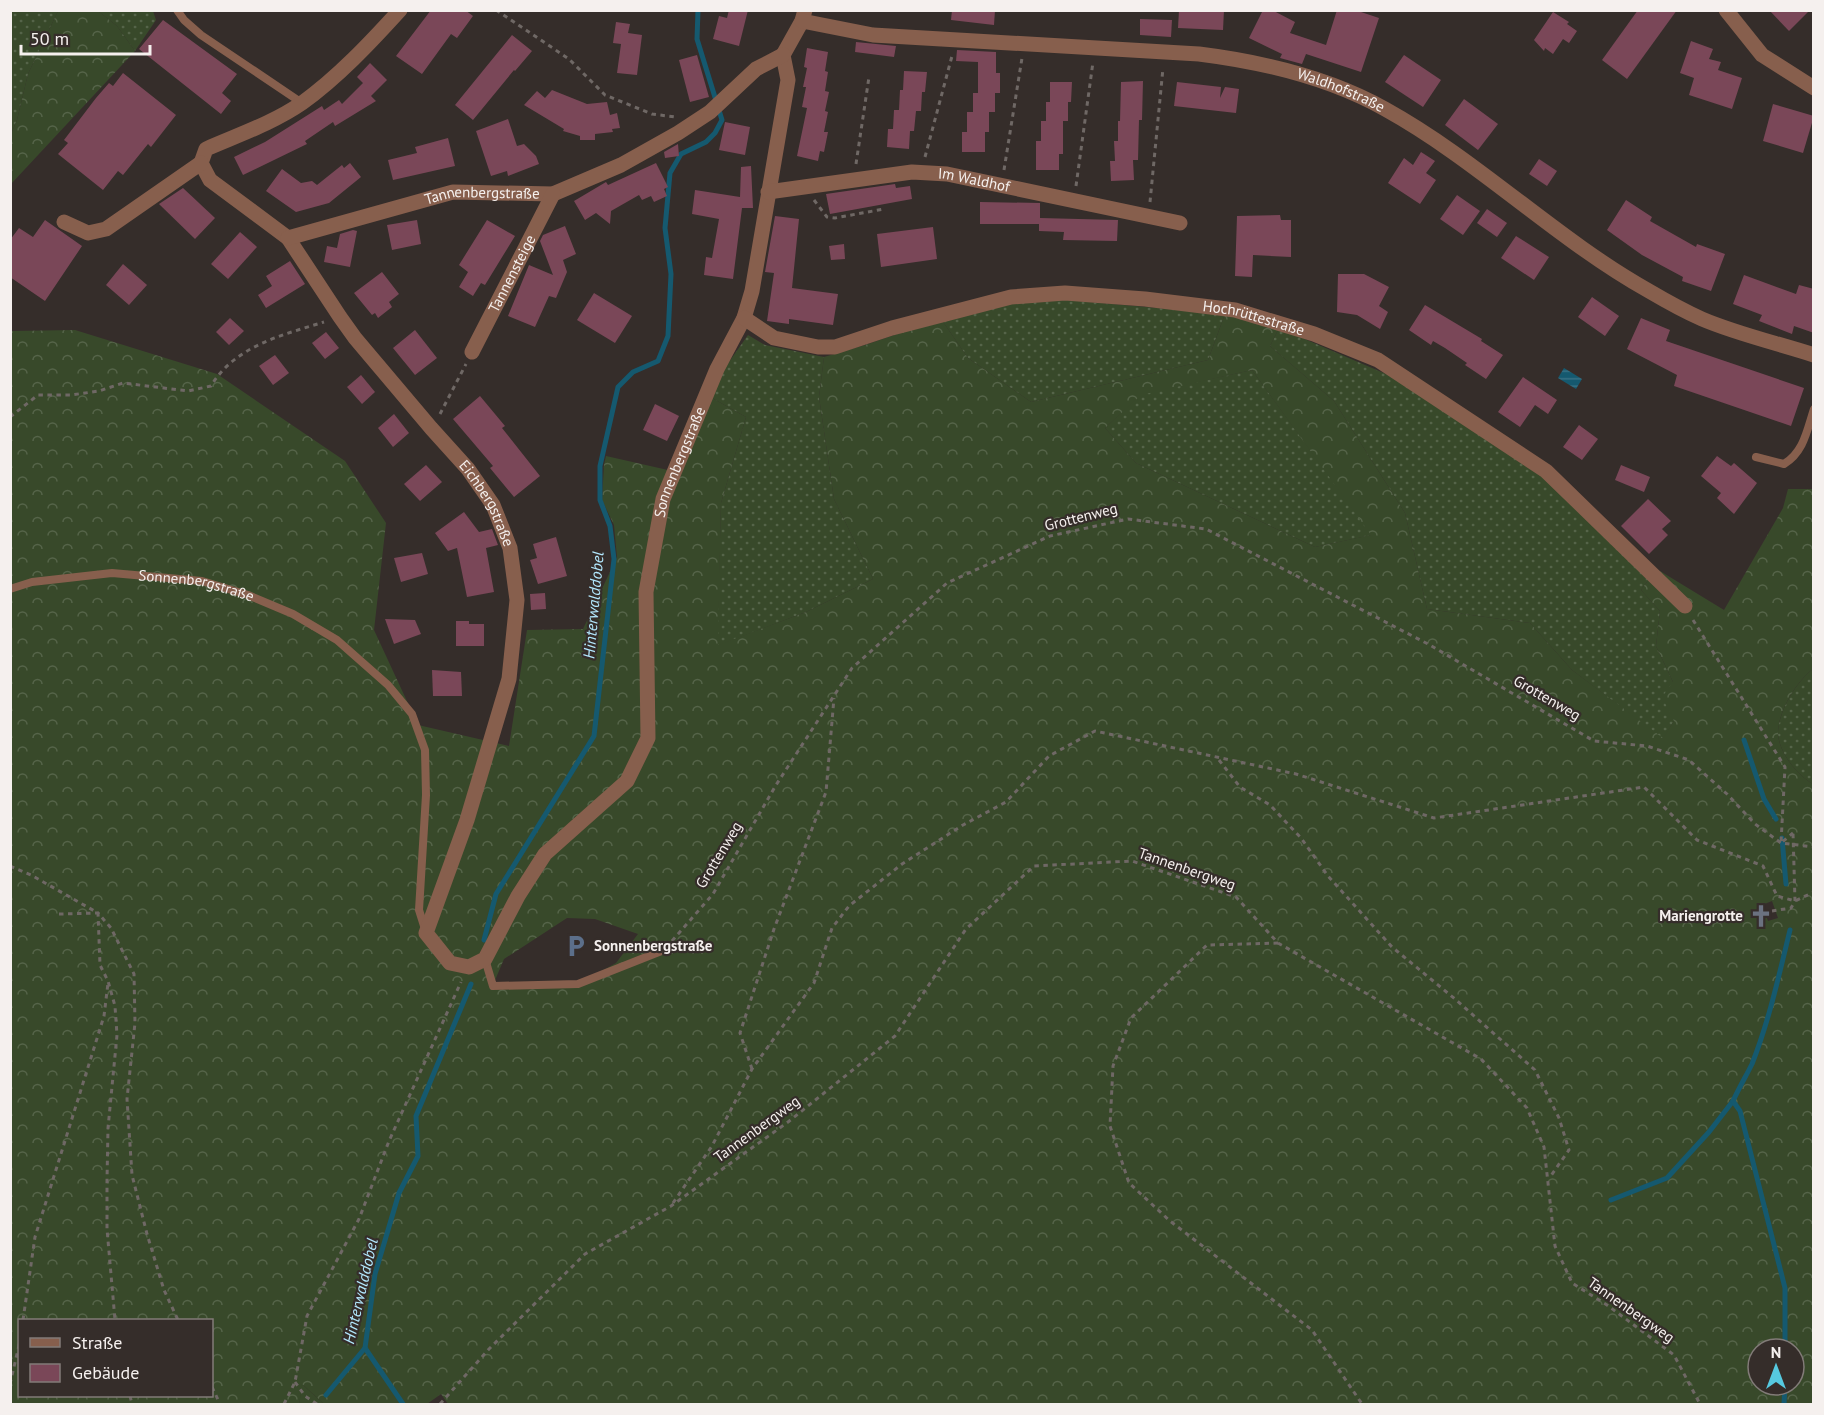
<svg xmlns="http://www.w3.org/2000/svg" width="1824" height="1415" viewBox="0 0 1824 1415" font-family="'PT Sans',sans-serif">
<defs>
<pattern id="grass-dots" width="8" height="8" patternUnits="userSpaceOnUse" patternTransform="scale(1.5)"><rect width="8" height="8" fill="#38492a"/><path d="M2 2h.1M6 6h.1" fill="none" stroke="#556449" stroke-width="1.8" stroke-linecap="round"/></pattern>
<pattern id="forest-crowns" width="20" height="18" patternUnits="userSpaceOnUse" patternTransform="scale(1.5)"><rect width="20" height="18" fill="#38492a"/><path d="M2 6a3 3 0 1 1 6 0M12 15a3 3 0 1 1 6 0" fill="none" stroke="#556449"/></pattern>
<pattern id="water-rules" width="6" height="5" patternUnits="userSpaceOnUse" patternTransform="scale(1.5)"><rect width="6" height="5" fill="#15596f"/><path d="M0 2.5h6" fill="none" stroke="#387184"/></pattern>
</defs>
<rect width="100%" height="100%" fill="#352d2a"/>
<g fill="url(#grass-dots)">
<path d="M13 11H58L28 74 17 120 11 134V13Z"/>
<path d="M98 11H153L156 20 135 51 117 26Z"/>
<path d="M1056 299 1225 314 1208 360 1031 402 968 358 941 319 1008 304Z"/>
<path d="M1279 328 1393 377 1550 478 1649 579 1641 590 1660 611 1656 646 1673 682 1674 721 1663 739 1572 670 1530 623 1427 609 1405 513 1334 401 1270 346Z"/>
<path d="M748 335 765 345 824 357 819 397 834 499 873 579 806 612 717 646 721 503 746 417 712 398 724 369Z"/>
<path d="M1252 370 1372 535 1315 547 1136 463 1105 428 1141 394Z"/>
<path d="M1813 669V784C1797 775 1778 752 1778 732 1779 710 1796 682 1813 669Z"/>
</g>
<g fill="url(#forest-crowns)" fill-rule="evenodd">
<path d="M58 11H98L117 26 135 51 11 184V134L17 120 28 74Z"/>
<path d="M1225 314 1279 328 1270 346 1334 401 1405 513 1427 609 1530 623 1572 670 1663 738 1674 721 1662 697 1673 682 1656 646 1660 611 1641 590 1649 579 1660 571 1724 610 1783 508 1788 489H1813V669C1796 682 1779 710 1778 732 1778 752 1797 775 1813 784V1404H448L441 1394 427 1404H324L303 1385 299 1404H11L10 331 75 330 217 374 345 461 386 523 374 630 418 725 509 746 527 630 583 629 617 557 614 525 602 500 604 465 606 456 681 473 712 398 746 417 721 503 718 645 806 612 873 579 834 499 819 397 824 357 865 345 941 319 968 358 1031 402 1208 360ZM1252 370 1371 535 1315 547 1136 463 1105 428 1141 395ZM1772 901 1778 918 1768 921 1762 905ZM567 918 595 919 638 934 616 963 578 984 493 985 504 959ZM20 1320H212V1396H20ZM1758 1349H1794V1385H1758Z"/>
</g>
<path fill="#38492a" d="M302 1384 324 1404H299Z"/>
<path fill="url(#water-rules)" d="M1564 368 1582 379 1576 389 1558 378Z"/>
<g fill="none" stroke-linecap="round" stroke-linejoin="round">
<g stroke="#15596f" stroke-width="5">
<path d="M1744 740 1764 799 1776 819"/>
<path d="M1782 838 1786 884"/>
<path d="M484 940 496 894 594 736 614 559 610 526 600 500V466L618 387 633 372 658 361 668 336 671 274 665 228 670 173 681 154 706 142 715 133 722 120 697 39 698 10"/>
<path d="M1611 1200 1667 1178 1709 1132 1733 1101"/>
<path d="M365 1348 403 1404"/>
<path d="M1785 1349V1288L1740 1111 1733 1101C1739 1088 1746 1076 1752 1064 1769 1021 1779 975 1790 930"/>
<path d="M326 1395 365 1348 375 1274 399 1193 418 1156 416 1116 471 984"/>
<path d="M1784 1404 1785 1385"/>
</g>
</g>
<g fill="#7a4758">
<path d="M431 10H465L473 16 457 38 451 34 422 74 396 56Z"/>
<path d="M729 10H748L739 46 713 39 719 16 727 18Z"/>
<path d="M952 10H995L994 25 951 20Z"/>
<path d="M1179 10H1224L1223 30 1178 28Z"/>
<path d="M1263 10H1272L1295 22 1290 33 1326 45 1337 10H1355L1379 18 1361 72 1306 54 1302 64 1280 58 1282 54 1249 38Z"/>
<path d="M1638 10H1677L1627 79 1602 60Z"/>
<path d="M1769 10H1810L1789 31Z"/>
<path d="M1553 12 1569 22 1567 24 1577 31 1569 43 1563 39 1553 54 1545 48 1544 51 1534 40Z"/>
<path d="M1140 19 1172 20 1171 37 1140 35Z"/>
<path d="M163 20 237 74 222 93 231 101 221 114 139 49Z"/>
<path d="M616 22 630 24 628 33 642 35 637 75 617 73 621 44 613 43Z"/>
<path d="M512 35 532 51 515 71 514 70 473 120 455 105Z"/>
<path d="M1691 41 1713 49 1709 59 1721 62 1718 70 1742 78 1732 109 1689 95 1694 78 1680 73Z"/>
<path d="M856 42 896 46 894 57 855 52Z"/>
<path d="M807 48 828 52 825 71 828 72 825 91 829 92 825 111 828 112 824 132H828L824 152 820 151 818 161 797 156 807 108 802 107 806 87H803L807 68 804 67Z"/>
<path d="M957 50 996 52V73H1000V93H995V112H989V132H985V152H962V132H967V112H973V93H978V62L956 61Z"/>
<path d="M697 55 709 97 690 102 679 60Z"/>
<path d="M1404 55 1441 80 1423 107 1385 82Z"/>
<path d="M370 63 387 80 371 96 376 101 335 126 333 122 305 141 307 144 243 175 234 157 265 142 322 106 324 110 339 100 342 104 363 83 357 77Z"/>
<path d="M904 71 927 72 925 92H922L921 111H916L914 131H910L909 149 887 147 888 129H893L894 110H899L900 90H903Z"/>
<path d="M123 73 176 115 151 147 148 144 123 175 118 171 103 190 58 154 68 143 64 140 96 98 109 83 113 86Z"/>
<path d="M1143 81 1142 120H1139L1138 160H1133L1134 180 1111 181 1110 161H1115L1114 141H1118V121H1120L1121 82Z"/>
<path d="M1050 82H1072L1071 102H1068V121H1063V154H1059V170H1036V141H1041V121H1046V102H1050Z"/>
<path d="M1177 82 1221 87 1220 98 1225 87 1239 89 1236 113 1174 106Z"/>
<path d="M552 90 587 104 607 102 610 115 617 113 620 128 612 129 613 132 595 134V140H580V136L563 131 564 129 524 105 537 91 545 98Z"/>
<path d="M1464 99 1498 124 1478 150 1445 125Z"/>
<path d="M1773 104 1814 116 1803 153 1763 141Z"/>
<path d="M508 119 517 146 524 144 536 156 539 164 508 176 507 171 491 176 476 131Z"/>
<path d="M725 122 750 127 745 155 719 150Z"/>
<path d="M448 138 455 166 393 180 388 160 417 153 415 147Z"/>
<path d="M678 144 679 156 665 158 664 152Z"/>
<path d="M1421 152 1435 161 1426 173 1436 180 1420 204 1388 183 1404 158 1413 165Z"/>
<path d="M1539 159 1557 171 1547 186 1529 174Z"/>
<path d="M350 163 361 177 329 203 296 212 266 191 282 169 301 183 312 181 317 185 342 165 344 168Z"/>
<path d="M656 163 668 187 664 189 667 196 654 202 651 196 642 200 639 195 611 211 610 224 596 213 585 220 574 201 606 182 608 185Z"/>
<path d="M751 166 753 208H742L733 279 704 275 706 257 712 258 719 219 692 214 695 190 740 197 741 167Z"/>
<path d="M895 184 896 188 910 186 912 199 830 214 826 194Z"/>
<path d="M183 188 215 218 195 239 159 204Z"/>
<path d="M1457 195 1480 211 1463 235 1440 219Z"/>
<path d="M1626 200 1652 217 1650 221 1696 247 1697 244 1725 254 1711 291 1682 281 1683 277 1642 255 1607 230Z"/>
<path d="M980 202 1040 203V218L1118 220 1117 241 1063 240 1064 232 1039 231V224H980Z"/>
<path d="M1487 209 1507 223 1497 237 1477 223Z"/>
<path d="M1280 215 1281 220H1291V257L1253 255 1252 277 1235 276 1237 216Z"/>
<path d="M775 216 799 219 792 288 838 294 833 325 789 319V324L767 321 774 273 765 272Z"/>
<path d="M45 220 82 246 45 301 10 277V240L19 228 33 237Z"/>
<path d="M417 220 421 244 392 250 387 225Z"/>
<path d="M487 220 515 236 485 285 481 283 473 296 459 287 468 272 459 265Z"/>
<path d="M565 226 576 254 563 260 567 272 556 298 549 296 535 327 508 316 529 265 553 275 540 241 543 235Z"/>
<path d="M933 227 937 259 881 267 877 234Z"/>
<path d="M353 230 357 231 350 267 324 262 327 246 337 248 340 234Z"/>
<path d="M240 232 257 247 228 279 211 264Z"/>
<path d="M1516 236 1549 257 1534 280 1501 258Z"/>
<path d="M844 244 845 259 831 260 829 246Z"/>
<path d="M290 261 305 284 266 308 258 295 272 286 266 276Z"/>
<path d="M123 264 147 285 129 305 106 285Z"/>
<path d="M382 272 399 294 389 302 392 307 378 318 375 313 372 315 354 293Z"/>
<path d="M1338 274H1364L1389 287 1379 306 1388 312 1380 329 1357 315 1337 312Z"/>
<path d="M1744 275 1796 294 1799 285 1814 289V333L1794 326 1792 334 1759 321 1762 315 1733 304Z"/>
<path d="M594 293 632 316 615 343 577 320Z"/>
<path d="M1592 297 1619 316 1605 336 1578 317Z"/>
<path d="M1425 305 1482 339 1481 341 1503 355 1486 379 1465 365 1467 363 1445 348 1433 341 1431 345 1409 330Z"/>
<path d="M230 318 244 331 229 345 216 332Z"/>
<path d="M1641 318 1670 330 1666 341 1804 388 1791 426 1674 386 1677 375 1627 349Z"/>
<path d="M415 330 437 358 415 375 393 348Z"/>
<path d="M326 332 339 348 325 359 312 343Z"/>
<path d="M275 355 289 373 273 385 259 366Z"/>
<path d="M361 375 375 392 362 404 347 387Z"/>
<path d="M1523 377 1557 400 1548 414 1535 405 1520 427 1498 412Z"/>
<path d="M480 396 505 426 502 428 540 476 514 497 490 468 493 466 453 419Z"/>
<path d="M655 404 679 416 667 441 643 430Z"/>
<path d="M394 414 409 433 393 447 378 428Z"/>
<path d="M1579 425 1598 439 1582 460 1563 447Z"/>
<path d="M1717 456 1731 466 1734 463 1757 483 1734 514 1717 498 1721 493 1701 476Z"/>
<path d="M426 465 442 482 420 501 404 484Z"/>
<path d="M1621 465 1650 477 1644 492 1615 480Z"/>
<path d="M1648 499 1671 521 1662 529 1668 535 1649 554 1621 526Z"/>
<path d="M464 512 479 532 492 529 498 545 486 548 494 592 467 597 457 548 448 551 435 533Z"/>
<path d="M556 537 567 576 538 584 530 560 537 558 533 544Z"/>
<path d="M422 553 428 574 401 582 394 558Z"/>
<path d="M545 593 546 609 531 610 530 594Z"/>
<path d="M385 619 415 620 421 634 394 644Z"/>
<path d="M456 621H469V624H484V646H456Z"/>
<path d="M432 670 461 672 462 696H433Z"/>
</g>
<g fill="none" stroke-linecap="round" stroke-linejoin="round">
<g stroke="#6f6865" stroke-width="3" stroke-dasharray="4.5 4.5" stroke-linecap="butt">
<path d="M496 10 569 59 605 95 652 114 675 117"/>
<path d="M925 157 952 56"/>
<path d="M856 164 869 77"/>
<path d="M1004 170 1022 58"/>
<path d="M1076 186 1093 62"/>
<path d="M814 200 827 217 835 218 884 209"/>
<path d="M1150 202 1163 68"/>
<path d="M440 414 466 364"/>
<path d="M10 417 38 395H71L99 391 123 383 188 391 211 386C235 346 282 335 324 322"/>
<path d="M1693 620 1785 767 1781 843 1793 833"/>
<path d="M1219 760 1240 787 1270 805 1301 838 1328 876 1392 947 1455 999 1535 1070 1559 1118 1569 1150 1550 1177"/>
<path d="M10 866 31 875 98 913 100 965 108 981 115 1006 117 1035 108 1128 107 1181V1229L115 1320"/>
<path d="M1772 911 1791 908 1795 901 1793 833"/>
<path d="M59 914 98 913 111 928 134 974 135 1023 127 1099 132 1175 147 1234 164 1290 178 1320"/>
<path d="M672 941 713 894 776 785 852 668 947 583 1050 536 1128 519 1206 529 1428 644 1594 741 1647 746 1689 760 1727 794 1755 824 1781 843 1814 847"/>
<path d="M1278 943 1207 945 1131 1018 1113 1066 1110 1126 1129 1183 1170 1221 1312 1330 1362 1404"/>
<path d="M752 1069 740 1033 774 929 826 792 834 698"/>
<path d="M673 1203 712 1146 752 1069 814 983 832 928 849 906 902 864 963 825 1006 802 1049 756 1095 731 1296 774 1434 818 1644 787 1697 840 1763 866 1777 896 1795 901 1814 892"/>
<path d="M23 1320 35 1237 104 1016 108 983"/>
<path d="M295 1382 305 1396 317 1404"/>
<path d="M10 1384 20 1341"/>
<path d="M212 1387 220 1404"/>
<path d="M130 1396 132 1404"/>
<path d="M284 1404 295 1382 307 1316 359 1219 389 1141 461 982"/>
<path d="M440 1404 489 1349 585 1254 671 1206 788 1122 895 1036 966 929 1034 866 1132 861 1236 897 1278 943 1481 1059 1527 1108 1544 1147 1555 1246 1572 1283 1607 1305 1674 1355 1700 1404"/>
</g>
<g stroke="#875f4d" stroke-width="8">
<path d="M177 10 184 20 201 35 302 103"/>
<path d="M1756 457 1784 464C1804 452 1807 430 1814 409"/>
<path id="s1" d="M10 589 32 582 112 573 202 581 248 595 293 614 337 640 388 685 412 714 425 750 426 795 419 910 425 929"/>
<path d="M485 959 493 986 578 984 664 950"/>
</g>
<g stroke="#875f4d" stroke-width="15">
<path id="s2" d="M400 10C370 43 338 77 302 103 273 123 238 135 206 149L201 163 210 180 288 238 340 317 355 338 431 428 468 469 493 505 510 548 517 600 509 679 467 820 426 933 450 963 469 967 485 959 518 896 545 854 627 781 648 738 646 592 663 499 717 369 744 318 752 291 788 80 783 55 802 21 805 10"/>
<path d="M1726 10 1762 55 1814 88"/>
<path id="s3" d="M802 21 873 35 1199 54C1263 62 1328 77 1385 109 1479 161 1556 239 1649 291 1666 301 1684 311 1702 319 1737 334 1777 343 1814 355"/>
<path id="s4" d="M768 192 912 172 947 174 1180 223"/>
<path d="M64 222 88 233 106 229 201 163"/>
<path id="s5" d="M288 238 453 192 553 194 621 165 678 133 710 112 756 69 783 55"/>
<path id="s6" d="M744 318 774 338 818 347H835L892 328 1011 297 1065 293 1145 299 1235 310 1314 334 1378 360 1546 471 1685 606"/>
<path id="s7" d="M472 352 553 194"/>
</g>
</g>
<defs>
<g id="church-bare" transform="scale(1.8)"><path d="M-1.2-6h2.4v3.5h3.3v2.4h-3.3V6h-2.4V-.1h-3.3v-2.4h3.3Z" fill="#6b7280" stroke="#352d2a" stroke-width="2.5" paint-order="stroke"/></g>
<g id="parking-bare" transform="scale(1.8)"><path d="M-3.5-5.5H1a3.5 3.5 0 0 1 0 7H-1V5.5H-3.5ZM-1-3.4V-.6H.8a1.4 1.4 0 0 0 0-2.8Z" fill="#5c6f8a" stroke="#352d2a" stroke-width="2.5" paint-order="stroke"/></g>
</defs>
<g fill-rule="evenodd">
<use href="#church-bare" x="1761" y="916"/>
<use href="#parking-bare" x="576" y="946"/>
</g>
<g text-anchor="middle" stroke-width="4.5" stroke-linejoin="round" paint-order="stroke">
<g font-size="15" fill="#f5f0ee" stroke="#352d2a">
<text dy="5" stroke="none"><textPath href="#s3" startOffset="546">Waldhofstraße</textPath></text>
<text dy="5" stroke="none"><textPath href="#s4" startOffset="208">Im Waldhof</textPath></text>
<text dy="5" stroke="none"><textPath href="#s5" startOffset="200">Tannenbergstraße</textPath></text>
<text dy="5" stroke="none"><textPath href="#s7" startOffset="88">Tannensteige</textPath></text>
<text dy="5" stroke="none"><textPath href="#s6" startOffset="526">Hochrüttestraße</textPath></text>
<text dy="5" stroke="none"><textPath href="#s2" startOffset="1791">Sonnenbergstraße</textPath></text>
<text dy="5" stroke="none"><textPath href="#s2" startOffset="706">Eichbergstraße</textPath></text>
<text transform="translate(1081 517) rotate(-14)" y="5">Grottenweg</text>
<text dy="5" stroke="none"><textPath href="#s1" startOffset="189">Sonnenbergstraße</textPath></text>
<text transform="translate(1547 698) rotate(30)" y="5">Grottenweg</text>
<text transform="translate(719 855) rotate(-59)" y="5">Grottenweg</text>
<text transform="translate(1187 869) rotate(19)" y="5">Tannenbergweg</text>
<text transform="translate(757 1129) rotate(-36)" y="5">Tannenbergweg</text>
<text transform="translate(1631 1310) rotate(35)" y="5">Tannenbergweg</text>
</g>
<g font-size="15" font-weight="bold" fill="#f5f0ee" stroke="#352d2a" text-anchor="end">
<text x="1743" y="921">Mariengrotte</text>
<text x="594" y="951" text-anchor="start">Sonnenbergstraße</text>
</g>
<g font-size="16" font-style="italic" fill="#b3e8fe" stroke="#352d2a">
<text transform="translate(593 605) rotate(-85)" y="6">Hinterwalddobel</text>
<text transform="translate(360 1291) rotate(-77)" y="6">Hinterwalddobel</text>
</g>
</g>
<rect width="1824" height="1415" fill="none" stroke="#f5f0ee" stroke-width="24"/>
<rect x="18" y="1319" width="195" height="78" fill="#352d2a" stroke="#827b78" stroke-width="1.5"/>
<rect x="30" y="1338" width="30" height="9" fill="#875f4d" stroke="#827b78" stroke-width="1.5"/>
<text x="72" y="1349" font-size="18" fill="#f5f0ee">Straße</text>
<rect x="30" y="1364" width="30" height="18" fill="#7a4758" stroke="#827b78" stroke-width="1.5"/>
<text x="72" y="1379" font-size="18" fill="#f5f0ee">Gebäude</text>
<g transform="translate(1776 1367)"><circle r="28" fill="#352d2a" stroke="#827b78" stroke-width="1.5"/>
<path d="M0-4.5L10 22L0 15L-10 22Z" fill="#56c9e0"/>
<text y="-9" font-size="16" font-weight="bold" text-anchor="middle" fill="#f5f0ee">N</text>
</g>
<path d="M21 45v9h129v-9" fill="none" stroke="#f5f0ee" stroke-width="3"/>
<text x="30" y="45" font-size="18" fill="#f5f0ee" stroke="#352d2a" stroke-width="4.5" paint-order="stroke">50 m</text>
</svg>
